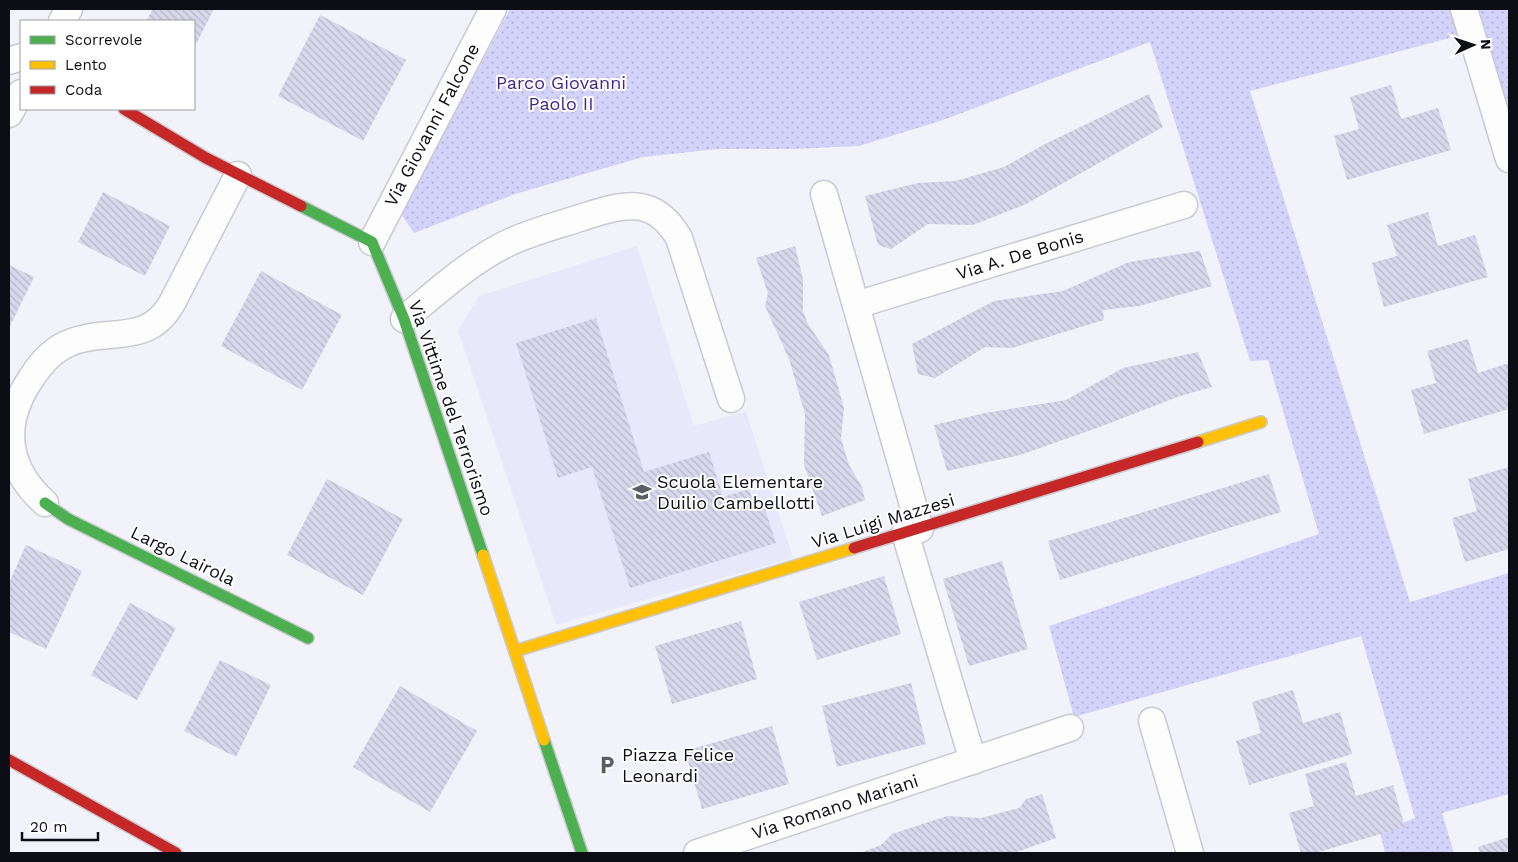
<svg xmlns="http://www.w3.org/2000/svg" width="1518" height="862" viewBox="0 0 1518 862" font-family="'Work Sans',sans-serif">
<defs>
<pattern id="grass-dots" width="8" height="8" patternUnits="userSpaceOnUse" patternTransform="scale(1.25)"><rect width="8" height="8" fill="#d3d2fb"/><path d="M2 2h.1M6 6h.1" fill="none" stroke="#b4b3d6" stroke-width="1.8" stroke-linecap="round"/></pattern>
<pattern id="building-back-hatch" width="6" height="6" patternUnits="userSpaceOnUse" patternTransform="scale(1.25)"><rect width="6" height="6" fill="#d8d7eb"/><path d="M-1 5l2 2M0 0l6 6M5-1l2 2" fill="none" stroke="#b8b7c9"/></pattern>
</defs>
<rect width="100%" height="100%" fill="#f2f2fa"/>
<path fill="#e8e8fb" d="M637 246 694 426 746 411 793 558 556 625 458 331 479 296Z"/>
<path fill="url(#grass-dots)" d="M510 9H1509V159L1472 32 1250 91 1410 602 1509 573V794L1442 813 1454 853H1385L1380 832 1415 818 1361 636 1074 717 1049 626 1319 534 1268 360 1250 361 1150 42 943 120 859 146 792 149H718L643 157 515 194 414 233 401 214Z"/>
<g fill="url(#building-back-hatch)">
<path d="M153 9H214L194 48V21H146Z"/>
<path d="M320 15 406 60 363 141 278 96Z"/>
<path d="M1391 85 1401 119 1438 108 1451 150 1347 180 1334 136 1359 129 1350 97Z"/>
<path d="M1149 94 1163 127 1026 204 973 225 928 224 891 249 878 245 865 196 918 183 955 181 1004 167 1045 144Z"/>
<path d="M103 192 170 226 145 276 78 242Z"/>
<path d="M1428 212 1438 246 1475 235 1488 277 1384 307 1372 263 1397 256 1387 225Z"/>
<path d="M795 246 803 279V311L808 324 829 355 844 408 841 438 849 465 862 487 865 500 822 516 804 465 805 414 789 359 765 306 768 293 756 258Z"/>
<path d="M1200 251 1212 286 1139 306 1103 310 1104 320 1012 348 985 347 935 378 918 374 912 344 994 301 1063 291 1129 262Z"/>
<path d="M9 265 34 277 10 326H9Z"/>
<path d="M261 271 342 315 302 390 221 346Z"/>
<path d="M596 318 644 472 709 452 723 497 749 489 755 509 764 506 776 543 630 588 592 467 558 478 516 343Z"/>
<path d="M1468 339 1478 373 1509 363V409L1424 434 1411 390 1436 383 1427 351Z"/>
<path d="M1198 352 1212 387 1180 396 1097 428 1020 455 947 471 934 425 985 413 1066 400 1123 368Z"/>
<path d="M1509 467V549L1465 562 1452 518 1477 511 1468 479Z"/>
<path d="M1269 474 1281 512 1060 580 1048 541Z"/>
<path d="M327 479 403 519 363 595 287 555Z"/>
<path d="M26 545 82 571 46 649 9 632V583Z"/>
<path d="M1002 561 1028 649 969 666 943 579Z"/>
<path d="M884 576 901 634 817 660 799 602Z"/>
<path d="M130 603 176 628 137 700 91 675Z"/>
<path d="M741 621 757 679 672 704 655 646Z"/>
<path d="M220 660 271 685 236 757 184 731Z"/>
<path d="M911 683 926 744 837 767 822 706Z"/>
<path d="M400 686 477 731 430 812 353 767Z"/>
<path d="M1293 690 1303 723 1340 712 1352 754 1249 785 1236 741 1261 733 1252 702Z"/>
<path d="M772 726 789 784 702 809 685 751Z"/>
<path d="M1346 762 1356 796 1393 785 1405 827 1315 853H1301L1289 813 1314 806 1305 774Z"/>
<path d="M1042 794 1056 838 1014 853H860L881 845 892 834 947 816 981 818 1019 808 1026 799Z"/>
<path d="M1509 837V853H1480L1478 847Z"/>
</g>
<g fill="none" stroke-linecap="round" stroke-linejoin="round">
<g stroke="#c9c9d2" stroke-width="29">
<g id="street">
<path d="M1464 9 1509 159"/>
<path d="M62 21 69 9"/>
<path d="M9 61 21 57"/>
<path d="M9 114 21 93"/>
<path d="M824 194 920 529"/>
<path d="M372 242 493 9"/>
<path d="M856 305 1184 205"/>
<path d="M404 319C437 292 469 262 508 243 531 232 555 226 580 218 621 205 653 193 679 238L731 399"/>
<path d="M45 503C4 466 1 422 32 377 41 363 51 351 67 344 105 326 147 348 172 303L238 175"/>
<path d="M905 533 973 761"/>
<path d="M1152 721 1190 853"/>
<path d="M697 853 1070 728"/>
</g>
</g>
<g stroke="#c9c9d2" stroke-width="14">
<g id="fast">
<path d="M301 206 372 242 404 319 483 555"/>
<path d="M45 503 68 519 308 638"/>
<path d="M544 740 582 853"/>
</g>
</g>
<g stroke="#c9c9d2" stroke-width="14">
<g id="slow">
<path d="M1198 442 1261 422"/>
<path d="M483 555 544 740"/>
<path d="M515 651 854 548"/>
</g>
</g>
<g stroke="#c9c9d2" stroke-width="14">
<g id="jam">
<path d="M124 109 206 158 301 206"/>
<path d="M854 548 1198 442"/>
<path d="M9 760 176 853"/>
</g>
</g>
<use href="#street" stroke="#fdfdfe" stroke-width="26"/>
<use href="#fast" stroke="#4caf50" stroke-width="11"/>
<use href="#slow" stroke="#ffc107" stroke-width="11"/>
<use href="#jam" stroke="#c62828" stroke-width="11"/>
</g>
<defs>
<g id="school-bare" transform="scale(1.5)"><path d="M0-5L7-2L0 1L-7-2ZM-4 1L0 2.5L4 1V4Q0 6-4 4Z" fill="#5d5d66" stroke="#fff" stroke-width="2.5" paint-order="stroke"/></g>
<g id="parking-bare" transform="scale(1.5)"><path d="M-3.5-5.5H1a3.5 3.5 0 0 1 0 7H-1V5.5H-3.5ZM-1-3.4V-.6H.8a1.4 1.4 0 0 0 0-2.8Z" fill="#5d5d66" stroke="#fff" stroke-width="2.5" paint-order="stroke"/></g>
</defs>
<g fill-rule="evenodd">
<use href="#school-bare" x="642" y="492"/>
<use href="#parking-bare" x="607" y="765"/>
</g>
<g text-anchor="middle" stroke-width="4" stroke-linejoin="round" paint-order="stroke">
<g font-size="18" fill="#3d278b" stroke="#fff">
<text x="561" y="89">Parco Giovanni<tspan x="561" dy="21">Paolo II</tspan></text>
</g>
<g font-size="18" fill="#0d0d16" stroke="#fff">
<text transform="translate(432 125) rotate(-62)" y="6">Via Giovanni Falcone</text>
<text transform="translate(1020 255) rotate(-17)" y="6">Via A. De Bonis</text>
<text transform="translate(451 408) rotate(71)" y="6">Via Vittime del Terrorismo</text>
<text transform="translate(883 521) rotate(-17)" y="6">Via Luigi Mazzesi</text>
<text transform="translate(183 556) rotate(26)" y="6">Largo Lairola</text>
<text transform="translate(835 807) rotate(-18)" y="6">Via Romano Mariani</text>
</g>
<g font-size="18" fill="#0d0d16" stroke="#fff" text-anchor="start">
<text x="657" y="488">Scuola Elementare<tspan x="657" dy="21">Duilio Cambellotti</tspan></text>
<text x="622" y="761">Piazza Felice<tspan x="622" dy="21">Leonardi</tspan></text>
</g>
</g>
<rect width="1518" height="862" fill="none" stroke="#0d0d16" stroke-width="20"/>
<rect x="20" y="20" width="175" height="90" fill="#ffffff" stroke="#9e9ea2"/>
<rect x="30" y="36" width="25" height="8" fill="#4caf50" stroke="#9e9ea2"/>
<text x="65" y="45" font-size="15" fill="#0d0d16">Scorrevole</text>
<rect x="30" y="61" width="25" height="8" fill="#ffc107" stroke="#9e9ea2"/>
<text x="65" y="70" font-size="15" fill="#0d0d16">Lento</text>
<rect x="30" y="86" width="25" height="8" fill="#c62828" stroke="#9e9ea2"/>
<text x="65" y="95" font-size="15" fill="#0d0d16">Coda</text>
<g transform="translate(1473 45) rotate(87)" stroke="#ffffff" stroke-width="4" paint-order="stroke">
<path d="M0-4L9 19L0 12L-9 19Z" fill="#0d0d16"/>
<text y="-8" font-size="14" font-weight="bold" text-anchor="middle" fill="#0d0d16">N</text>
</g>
<path d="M22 832v8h76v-8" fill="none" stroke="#0d0d16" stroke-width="2.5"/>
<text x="30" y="832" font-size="15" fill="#0d0d16" stroke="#ffffff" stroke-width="4" paint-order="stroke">20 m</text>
</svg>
